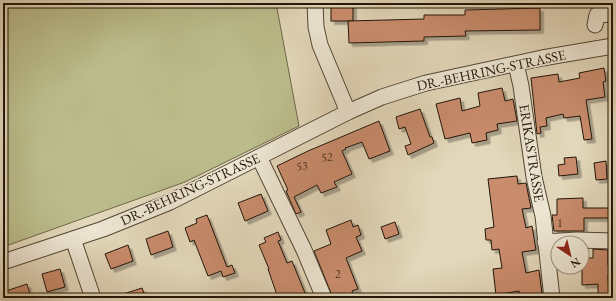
<svg xmlns="http://www.w3.org/2000/svg" width="616" height="301" viewBox="0 0 616 301" font-family="'EB Garamond',serif">
<defs>
<filter id="shadow"><feDropShadow dx="3.5" dy="3.5" stdDeviation="0" flood-color="#0004"/></filter>
</defs>
<rect width="100%" height="100%" fill="#e3d8bb"/>
<filter id="stains"><feTurbulence type="fractalNoise" baseFrequency=".005" numOctaves="4"/><feColorMatrix values="0 0 0 0 .2 0 0 0 0 .09 0 0 0 0 .02 0 0 0 .5 -.17"/></filter>
<radialGradient id="worn" r=".72"><stop offset=".6" stop-color="#630" stop-opacity="0"/><stop offset="1" stop-color="#630" stop-opacity=".3"/></radialGradient>
<path fill="#bbbc8b" stroke="#6e6849" d="M3 3H276L299 126 185 182 3 247Z"/>
<g fill="#c98c6d" stroke="#211407" filter="url(#shadow)">
<rect x="331" y="3" width="22" height="18"/>
<path d="M540 8V30L465 31 466 36 424 37V41L349 43 348 21 424 19V15H465V10Z"/>
<path d="M604 68 606 81 603 82 605 97 586 100 592 139 584 140 580 116 564 118 563 114 546 118 547 126 540 127 541 133 537 134 531 78 558 74 559 82 580 78 579 73Z"/>
<path d="M502 88 505 101 513 99 517 121 497 124 498 130 486 133 487 140 472 143 470 133 445 139 436 104 460 98 462 111 480 106 478 93Z"/>
<path d="M420 109 430 137H432L434 143 408 155 405 146 411 144 405 127 399 129 396 117Z"/>
<path d="M379 121 390 151 369 159 362 142 345 148 346 149 342 151 352 174 334 182 337 187 321 193 317 185 294 197 301 212 296 214 286 191 288 190 277 166 308 151Z"/>
<path d="M576 157 578 174 559 176 558 165 565 164 564 158Z"/>
<path d="M606 161 607 179 596 180 594 163Z"/>
<path d="M517 176 518 184 526 183 531 208 522 209 526 228 532 226 536 250 522 252 526 273 539 270 542 294 520 298 519 291 496 295 493 269 502 268 499 249 492 250 491 240H486L485 229 494 227 488 179Z"/>
<path d="M261 194 268 211 245 221 238 203Z"/>
<path d="M583 198V208H613V218H584V231H554L552 215H557V199Z"/>
<path d="M207 215 227 267 232 265 235 273 223 277 221 271 208 276 194 240 190 242 185 228 197 223 196 219Z"/>
<path d="M351 220 353 227 358 225 361 235 356 237 362 251 346 258 358 289 352 291 355 298H333L314 251 331 244 326 230Z"/>
<path d="M395 222 399 234 385 239 381 227Z"/>
<path d="M168 231 173 247 151 255 146 239Z"/>
<path d="M278 232 281 240 278 241 287 263 292 261 307 298H278L268 269H269L259 245 266 242 264 238Z"/>
<path d="M128 245 133 261 111 269 105 254Z"/>
<path d="M593 249 608 250V265H612V275H608L609 298H598V284L582 285V258H593Z"/>
<path d="M60 269 65 287 47 292 42 274Z"/>
<path d="M27 284 31 298H3V292Z"/>
<path d="M142 288 146 298H118L117 296Z"/>
</g>
<g fill="none" stroke-linecap="round" stroke-linejoin="round">
<g stroke="#524534" stroke-width="17">
<g id="minor">
<path d="M315 3 316 27 320 45 348 112"/>
<path d="M595 25 597 15 613 14"/>
<path d="M516 64 521 86 534 177 543 216 552 298"/>
<path d="M259 157 304 250 324 298"/>
<path d="M73 239 93 298"/>
<path d="M545 242 577 240 613 241"/>
<path d="M3 262 103 229 170 202 348 112 382 97 426 83 542 58 613 46"/>
</g>
</g>
<use href="#minor" stroke="#ede6d3" stroke-width="15"/>
</g>
<g text-anchor="middle" stroke-width="3" stroke-linejoin="round" paint-order="stroke">
<g font-size="12" fill="#4b3220">
<text x="327" y="161">52</text>
<text x="302" y="170">53</text>
<text x="560" y="227">1</text>
<text x="338" y="278">2</text>
</g>
<g font-size="14" fill="#211407" stroke="#ede6d3">
<text transform="translate(491 70) rotate(-12)" y="5">DR.-BEHRING-STRASSE</text>
<text transform="translate(532 153) rotate(81)" y="5">ERIKASTRASSE</text>
<text transform="translate(190 189) rotate(-25)" y="5">DR.-BEHRING-STRASSE</text>
</g>
</g>
<rect width="616" height="301" fill="none" stroke="#e3d8bb" stroke-width="16"/>
<rect x="4" y="4" width="608" height="293" fill="none" stroke="#211407" stroke-width="2"/>
<rect x="8" y="8" width="600" height="285" fill="none" stroke="#211407"/>
<g transform="translate(570 255) rotate(145)"><circle r="19" fill="#ede6d3" stroke="#9b9281"/>
<path d="M0-3L7 15L0 10L-7 15Z" fill="#8f2418"/>
<text y="-6" font-size="11" font-weight="bold" text-anchor="middle" fill="#211407">N</text>
</g>
<rect width="100%" height="100%" filter="url(#stains)"/>
<rect width="100%" height="100%" fill="url(#worn)"/>
</svg>
